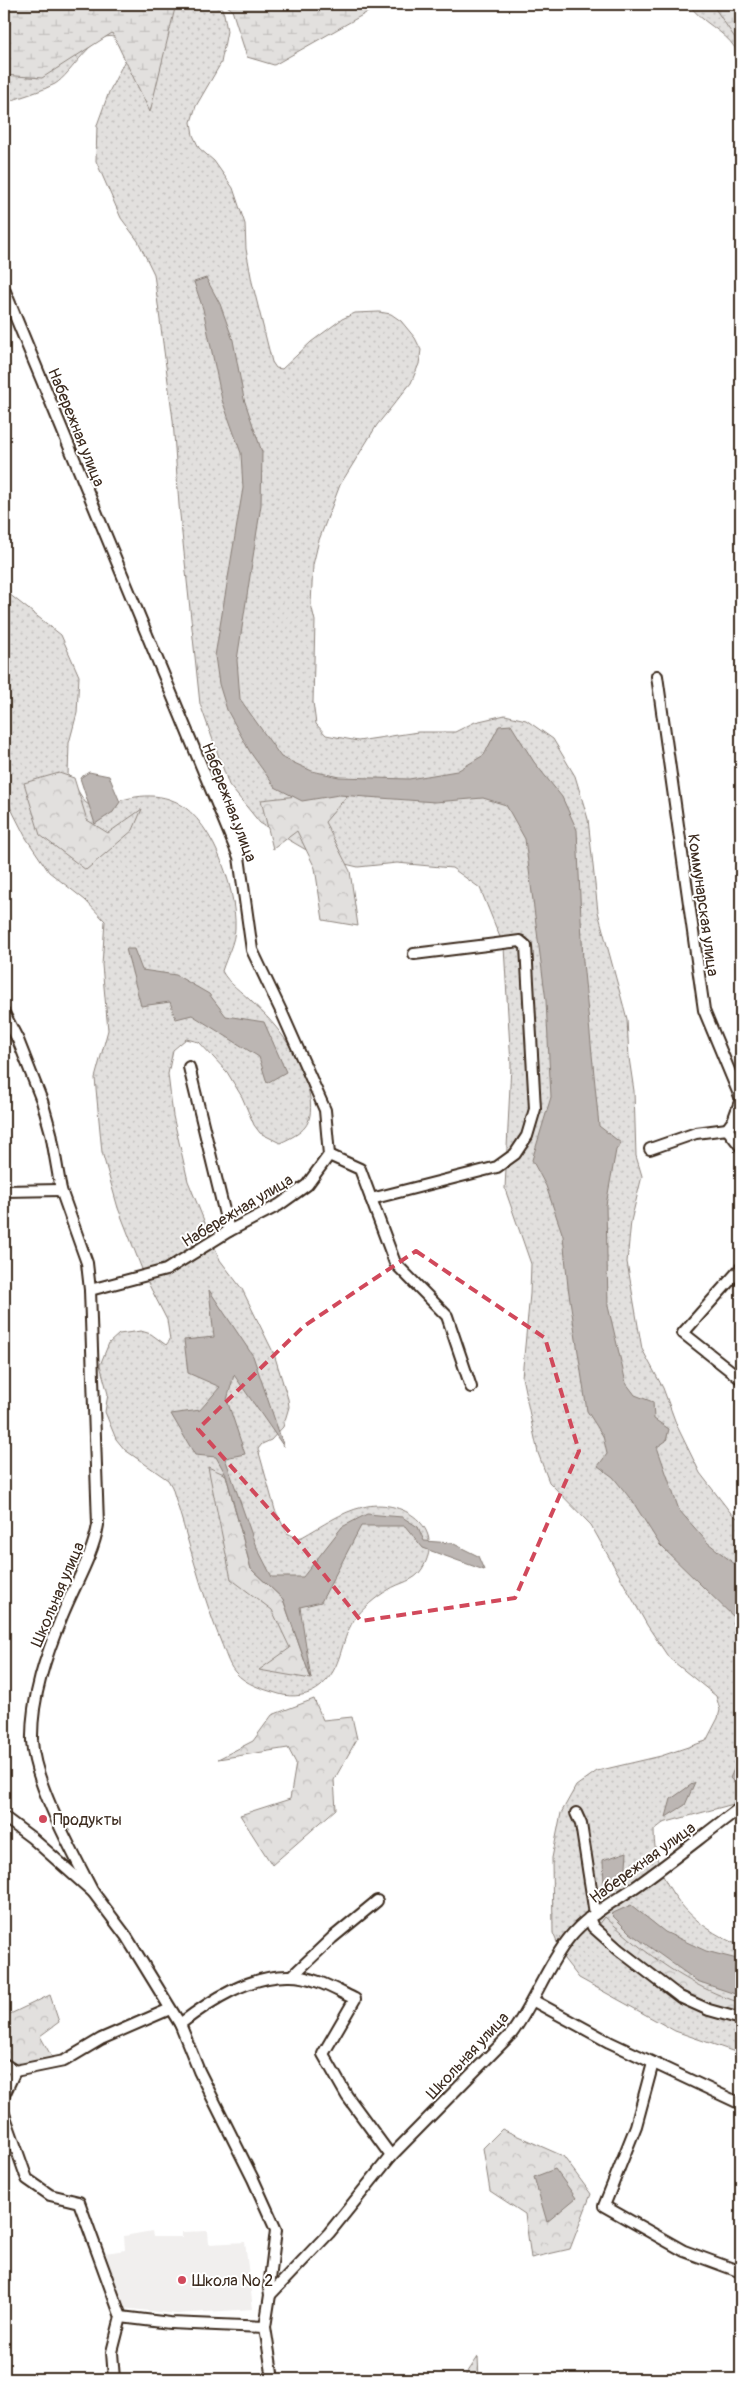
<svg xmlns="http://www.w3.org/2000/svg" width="745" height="2383" viewBox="0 0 745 2383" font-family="Pangolin,sans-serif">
<defs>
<pattern id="green-dots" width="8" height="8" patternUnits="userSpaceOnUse" patternTransform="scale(1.25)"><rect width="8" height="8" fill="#e2e0de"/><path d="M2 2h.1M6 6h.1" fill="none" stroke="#c3c0be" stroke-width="1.8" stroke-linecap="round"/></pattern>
<pattern id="forest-crowns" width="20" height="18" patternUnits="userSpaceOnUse" patternTransform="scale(1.25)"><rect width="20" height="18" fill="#e2e0de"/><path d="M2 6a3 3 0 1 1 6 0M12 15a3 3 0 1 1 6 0" fill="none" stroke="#c3c0be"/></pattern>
<pattern id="wetland-marsh" width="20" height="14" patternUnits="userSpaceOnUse" patternTransform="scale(1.25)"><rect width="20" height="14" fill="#e2e0de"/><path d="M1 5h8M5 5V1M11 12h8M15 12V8" fill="none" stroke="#c3c0be"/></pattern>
</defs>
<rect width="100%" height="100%" fill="#fff"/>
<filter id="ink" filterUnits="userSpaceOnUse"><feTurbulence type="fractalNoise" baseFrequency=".02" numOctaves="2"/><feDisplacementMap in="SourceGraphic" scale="10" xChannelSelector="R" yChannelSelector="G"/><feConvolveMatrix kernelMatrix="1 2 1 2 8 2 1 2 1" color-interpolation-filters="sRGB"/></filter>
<g filter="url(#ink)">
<path fill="#f1efee" d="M152 2231 153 2237H182V2232L208 2231 209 2244 245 2242 253 2309 177 2314 123 2308 106 2253 125 2250 124 2236Z"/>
<g fill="url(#green-dots)" stroke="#8e857e">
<path d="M4 4H220L224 14 227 31 221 63 196 106 191 122 193 135 199 148 214 161 233 188 245 224 246 249 252 282 272 362 276 368 282 369 311 342 342 319 355 313 379 312 391 314 401 321 415 338 421 350 419 364 411 383 377 425 340 485 319 540 313 565 311 604 315 621 313 702 316 724 326 735 358 741 418 732H455L475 722 505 715 526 720 553 739 575 776 588 819 598 912 627 1019 629 1058 634 1091 636 1156 642 1176 631 1221 627 1262 642 1349 663 1388 677 1426 700 1473 730 1512 741 1521V1802L663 1823 654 1830C653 1885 692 1927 741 1946V2054L675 2031 579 1978 564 1959 553 1933 552 1858 561 1813 576 1786 597 1771 661 1756 706 1741 718 1718 720 1710 716 1696 669 1658 647 1625 591 1525 549 1482 538 1453 522 1377 530 1294 531 1264 505 1189 511 1065 504 947 480 888 452 868 397 863 358 867 320 858 260 823 229 785 200 704 179 505 173 420 154 274 138 241 121 218 96 161 97 125 109 92 128 54C124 49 121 39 114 37 93 31 72 74 55 84 40 92 20 97 4 103Z"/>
<path d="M689 4H741V115L735 48C724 30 701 23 689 4Z"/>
<path d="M4 590 61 635 79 676 77 713 69 743 68 775 85 802 96 810C118 800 144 791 169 799 210 811 237 889 235 928 235 942 226 958 222 971 228 983 242 992 251 1001 279 1027 304 1059 310 1098 313 1126 304 1132 280 1143L260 1133 254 1125 242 1097 227 1072 199 1042 186 1039 173 1050 168 1074 173 1116 188 1181 220 1260 242 1289 274 1354 288 1399 289 1407 283 1427 271 1440 262 1444 258 1449 275 1510 287 1533 297 1538 302 1537C322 1526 341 1512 363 1507 401 1497 448 1527 422 1569 414 1582 400 1582 388 1590 376 1597 362 1609 354 1620 339 1643 343 1667 321 1686 310 1696 292 1698 279 1694 263 1689 246 1685 235 1672 228 1664 225 1651 221 1642 201 1592 188 1538 172 1487L168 1480 125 1450 116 1439 105 1412 108 1394 100 1365 109 1343 119 1334 141 1331 151 1334 166 1345 170 1340 167 1320 145 1277 118 1208 102 1152 95 1078 108 1030 102 965 105 921 85 900 49 872 26 838 4 795Z"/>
</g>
<g fill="url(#forest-crowns)" stroke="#8e857e">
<path d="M59 773 74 778 87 820 108 833 142 809 133 830 86 870 40 835 24 783Z"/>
<path d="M352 790 325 822 350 871 358 926 323 920 315 868 297 831 273 849 261 800Z"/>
<path d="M208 1467 226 1475 251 1569 283 1599 311 1679 259 1670 290 1648 272 1610 231 1579Z"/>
<path d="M314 1699 323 1720 352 1717 357 1739 334 1780 336 1809 272 1865 240 1815 290 1799 296 1763 288 1748 218 1759 253 1741 272 1715Z"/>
<path d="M605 1917C647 1955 688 1986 741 2003V2015C682 1998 642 1968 599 1925Z"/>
<path d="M50 1995 59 2022 40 2036 53 2059 18 2068 4 2057V2017Z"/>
<path d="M502 2129 563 2156 591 2194 570 2249 531 2258 525 2214 490 2191 483 2148Z"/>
<path d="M478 2357 479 2379H463Z"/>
</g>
<g fill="url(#wetland-marsh)" stroke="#8e857e">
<path d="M4 4H176L150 112 112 33 42 78 4 75Z"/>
<path d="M225 4H382L274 65 247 57 232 10Z"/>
<path d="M712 4H741V97L735 38Z"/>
</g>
<g fill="#bcb6b3" stroke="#887e77">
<path d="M206 278 220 304 233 340 244 399 262 452 261 505 237 660 240 699 281 757 312 771 339 777 409 779 457 771 484 755 499 726 511 725 534 762 562 797 577 830 583 962 599 1126 621 1143 616 1150 606 1205 608 1306 626 1383 635 1395 653 1402 654 1419 669 1429 666 1441 657 1447 679 1510 708 1543 741 1569V1624L660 1545 633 1502 613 1477 598 1466 607 1454 603 1436 587 1411 568 1287 563 1236 546 1186 532 1160 551 1097 546 1001 525 839 506 805 483 798 435 802 339 795 302 801 275 787 250 752 227 710 219 684 215 656 243 488 241 453 222 400 203 309 194 282Z"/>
<path d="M89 772 109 776 120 802 113 812 95 824 80 778Z"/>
<path d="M126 949H134L142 970 176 975 209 994 226 1016 264 1022 286 1072 267 1083 259 1057 192 1015 176 1019 170 1002 141 1006Z"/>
<path d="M209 1290 253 1356 284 1447 234 1375 227 1400 245 1454 225 1458 255 1544 272 1577H303L342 1527 367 1514 402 1517 418 1527 424 1541 452 1543 478 1556 484 1570 423 1548 405 1526H361L321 1602 300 1607 311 1679 283 1599 251 1569 226 1475 216 1457 195 1455 171 1414 200 1410 220 1387 188 1373 184 1340 214 1337Z"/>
<path d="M741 1754V1786L739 1788 730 1778Z"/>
<path d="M695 1782 685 1805 666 1817 671 1799Z"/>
<path d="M627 1852 625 1880 604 1886 603 1860Z"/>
<path d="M631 1905 665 1932 706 1951 741 1960V1996L697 1981 630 1933 611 1914Z"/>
<path d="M555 2169 576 2198 547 2222 534 2177Z"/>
</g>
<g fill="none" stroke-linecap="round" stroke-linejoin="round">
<g stroke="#3b2a1e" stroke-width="14">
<g id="street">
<path d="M4 289 239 857 252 950 282 1013 325 1110 329 1155 307 1185 279 1205 229 1231 166 1270 90 1290"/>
<path d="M657 676 704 1010 741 1099 733 1121 727 1129"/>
<path d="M4 1013 18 1040 42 1101 51 1133 61 1190 87 1263 90 1290 98 1525C93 1555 74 1586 62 1616 46 1655 31 1698 32 1741 34 1783 73 1853 93 1892"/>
<path d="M189 1067 229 1231"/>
<path d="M650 1149 696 1133 727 1129 741 1147"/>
<path d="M329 1155 360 1169 395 1263 447 1316 471 1387"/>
<path d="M4 1191 61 1190"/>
<path d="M371 1199 497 1167 515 1154 527 1136 535 1109 526 946 520 941 414 954"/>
<path d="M741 1268 683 1333 741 1379"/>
<path d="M576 1813 581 1824 595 1914"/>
<path d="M4 1817 32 1838 93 1892 126 1936 180 2024 199 2071 253 2179 276 2230 269 2288 270 2295 265 2327 273 2379"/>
<path d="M589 1918 593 1927 619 1950 680 1997 709 2010 741 2019"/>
<path d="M292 1976 332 1938 377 1901"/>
<path d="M534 2001 609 2042 741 2104"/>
<path d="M180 2024C211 2000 250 1975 290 1976 313 1976 336 1990 355 1999L323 2054 347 2096 391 2156"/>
<path d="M653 2063 636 2126 604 2206 684 2251 741 2272"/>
<path d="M4 2064 15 2071 4 2095"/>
<path d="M15 2071 64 2061 101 2039 170 2009"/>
<path d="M4 2114 27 2179 50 2195 79 2202 121 2317 112 2352 114 2379"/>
<path d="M270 2295 329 2233 391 2156 512 2033C534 2003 546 1967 569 1938 587 1915 614 1902 638 1885 673 1860 706 1833 741 1807"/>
<path d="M121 2317 170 2323 265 2327"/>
</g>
</g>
<use href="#street" stroke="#fff" stroke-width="10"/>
</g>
</g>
<path fill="none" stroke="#d1495b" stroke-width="4" stroke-dasharray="10 6" stroke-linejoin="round" d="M416 1251 545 1338 579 1451 515 1598 361 1621 299 1543 198 1429 304 1326Z"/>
<g fill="#d1495b" stroke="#fff" stroke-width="2">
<circle cx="43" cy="1819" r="5"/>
<circle cx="182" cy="2280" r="5"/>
</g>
<g text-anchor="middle" stroke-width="4" stroke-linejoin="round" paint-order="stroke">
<g font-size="16" fill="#3b2a1e" stroke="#fff">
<text transform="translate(77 427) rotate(68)" y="6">Набережная улица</text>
<text transform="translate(230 802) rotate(69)" y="6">Набережная улица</text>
<text transform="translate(704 905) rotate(82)" y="6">Коммунарская улица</text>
<text transform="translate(237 1210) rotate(-31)" y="6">Набережная улица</text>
<text transform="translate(57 1594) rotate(-67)" y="6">Школьная улица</text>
<text transform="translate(642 1862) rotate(-36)" y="6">Набережная улица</text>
<text transform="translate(467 2055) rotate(-47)" y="6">Школьная улица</text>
</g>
<g font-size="16" fill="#3b2a1e" stroke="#fff" text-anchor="start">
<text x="53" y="1825">Продукты</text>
<text x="192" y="2286">Школа № 2</text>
</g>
</g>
<rect width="745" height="2383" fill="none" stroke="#fff" stroke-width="20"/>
<rect x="10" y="10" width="725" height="2363" fill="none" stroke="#3b2a1e" stroke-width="2" filter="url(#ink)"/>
</svg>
